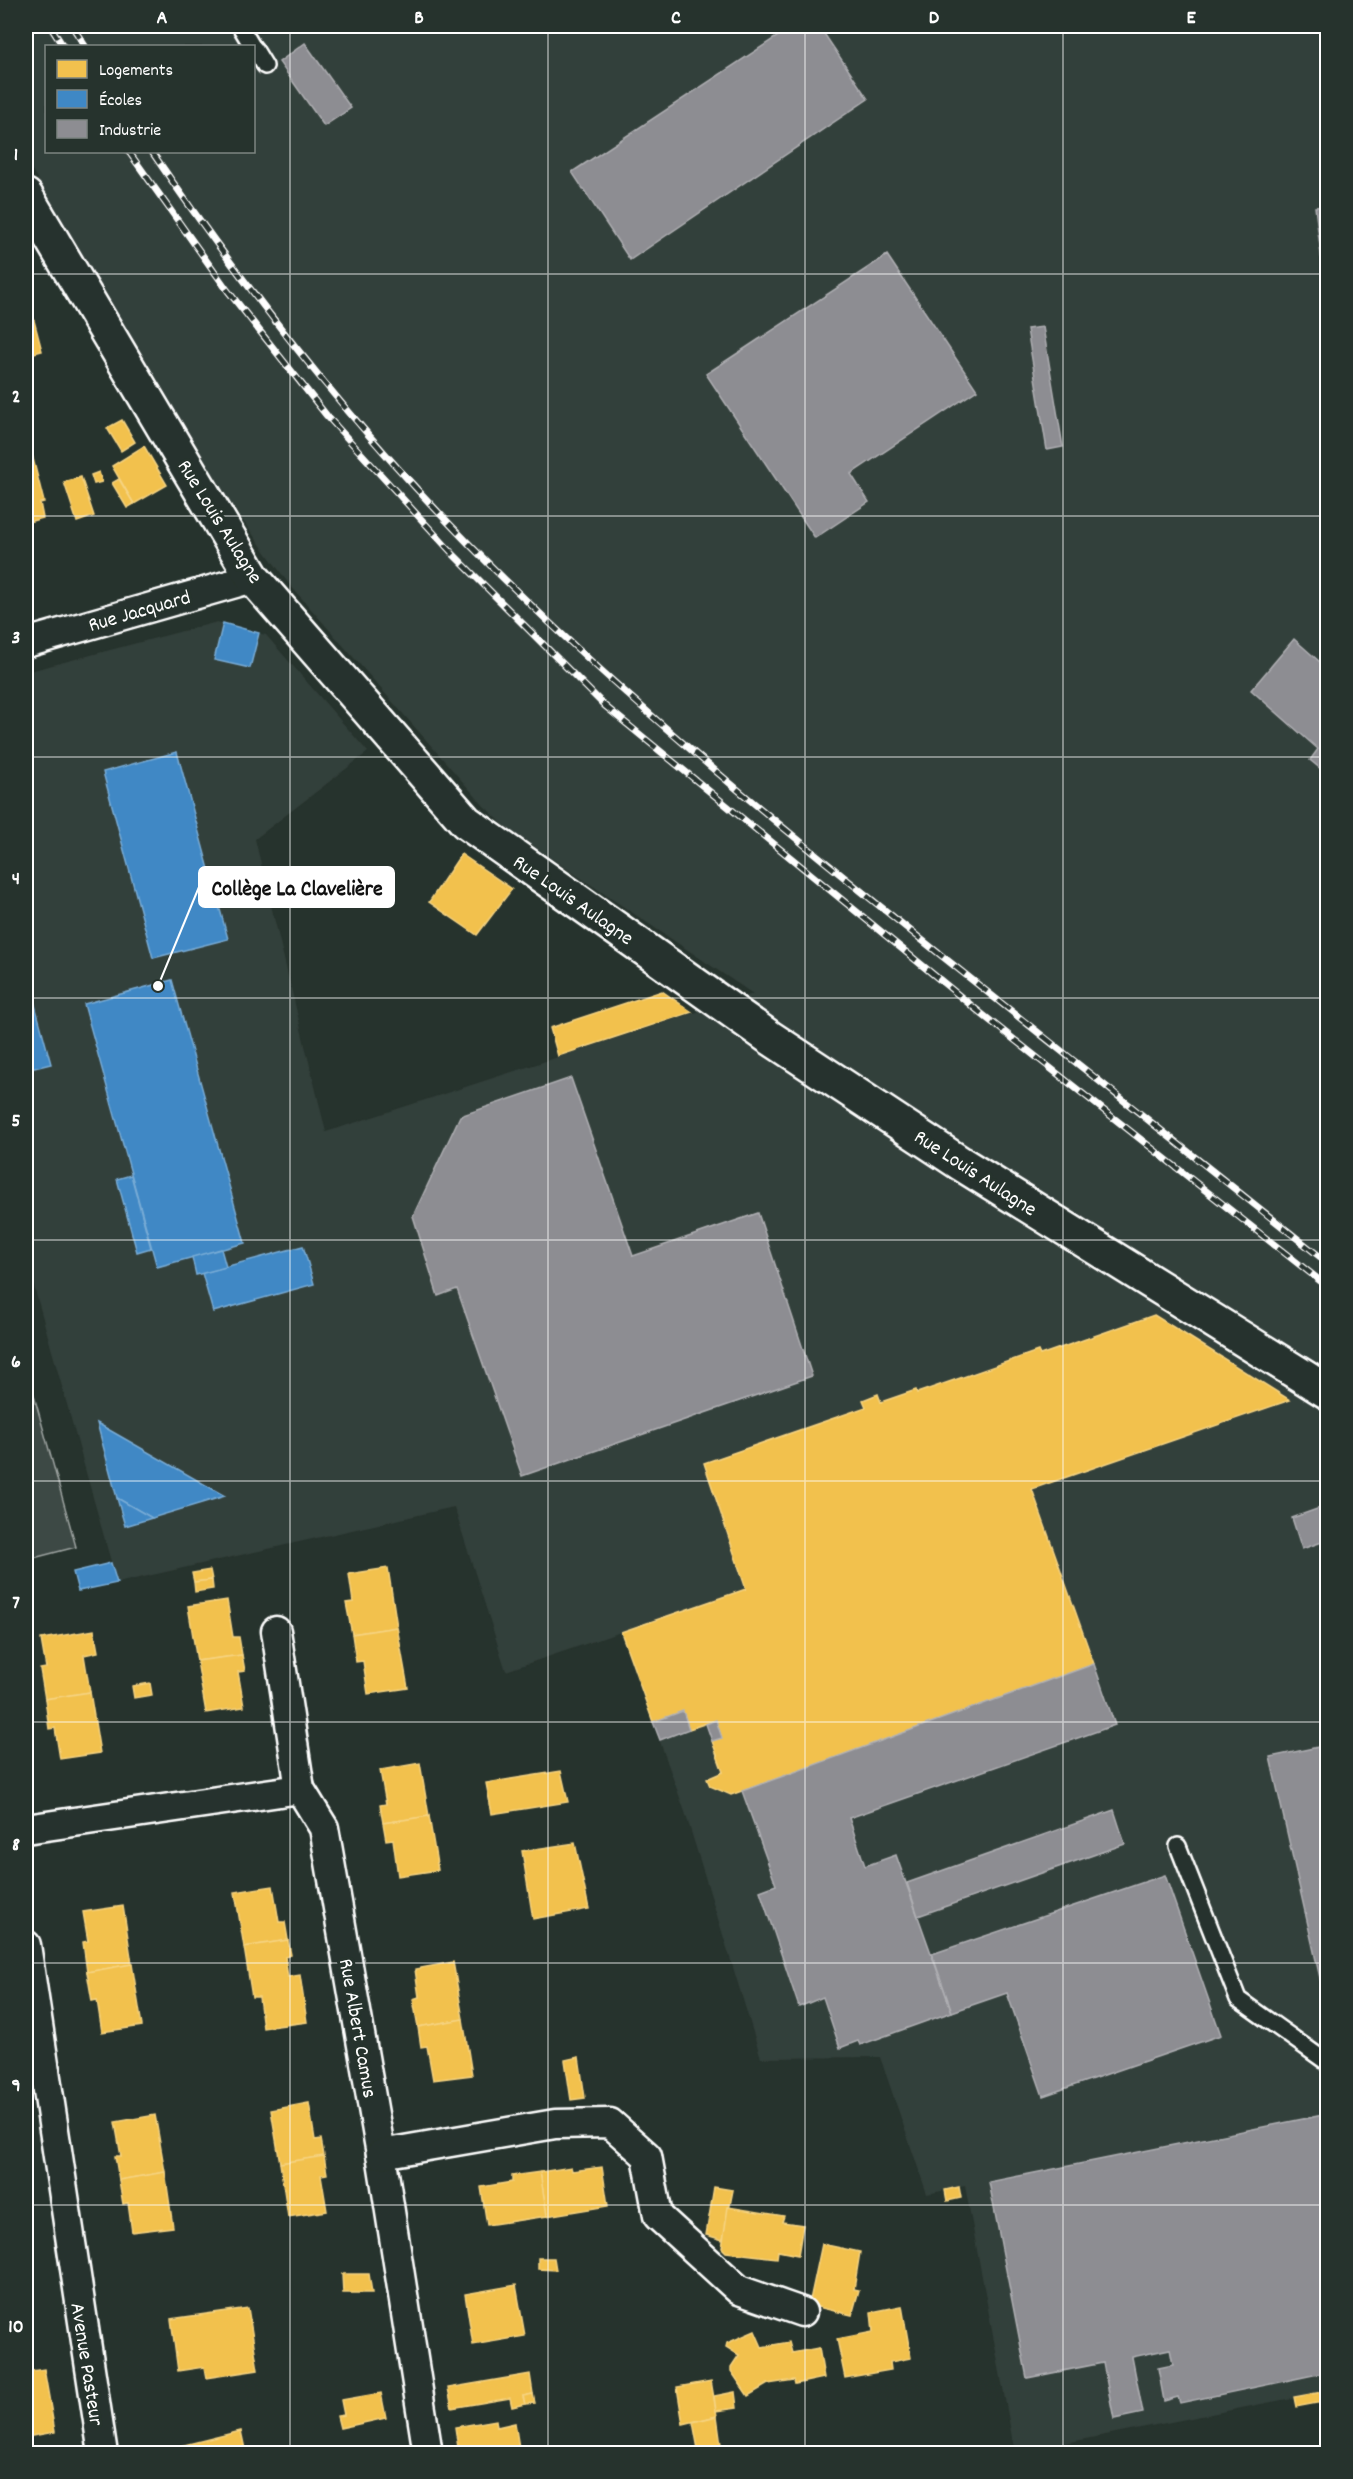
<svg xmlns="http://www.w3.org/2000/svg" width="1353" height="2479" viewBox="0 0 1353 2479" font-family="Dekko,sans-serif">
<rect width="100%" height="100%" fill="#26332d"/>
<filter id="ink" filterUnits="userSpaceOnUse"><feTurbulence type="fractalNoise" baseFrequency=".0167" numOctaves="2"/><feDisplacementMap in="SourceGraphic" scale="12" xChannelSelector="R" yChannelSelector="G"/><feConvolveMatrix kernelMatrix="1 2 1 2 8 2 1 2 1" color-interpolation-filters="sRGB"/></filter>
<g filter="url(#ink)">
<path fill="#333f3a" fill-rule="evenodd" d="M26 26H1327V2391L1015 2453 965 2186 927 2194 880 2057 761 2058 685 1812 621 1632 506 1671 454 1507 117 1583 26 1258V672L217 622 266 635 368 752 255 839 326 1132 753 994 508 829 484 806 289 584 232 506 26 160ZM46 46H254V152H46Z"/>
<path fill="#3e4944" stroke="#9ea4a2" stroke-width="1.5" d="M26 1367 76 1547 26 1560Z"/>
<g fill="#f2c14e" stroke="#f6d483" stroke-width="1.5">
<path d="M27 294 42 351 26 355V295Z"/>
<path d="M122 420 135 442 121 451 107 428Z"/>
<path d="M28 439 44 502 40 503 43 518 28 522 26 518V440Z"/>
<path d="M144 446 167 485 134 504 112 466Z"/>
<path d="M99 472 102 482 94 484 91 475Z"/>
<path d="M81 477 94 516 77 522 64 482Z"/>
<path d="M119 479 134 504 127 508 112 483Z"/>
<path d="M461 854 512 889 477 935 429 902Z"/>
<path d="M662 991 692 1012 558 1056 550 1028Z"/>
<path d="M1154 1315 1290 1400 1032 1489 1094 1664 731 1795 710 1786 707 1779 723 1772 712 1741 722 1738 716 1720 689 1729 683 1711 653 1722 621 1632 746 1589 704 1463 866 1407 863 1400 878 1394 881 1402 916 1390 917 1393 1038 1351 1040 1355Z"/>
<path d="M388 1568 397 1627 352 1634 346 1603 353 1602 349 1574Z"/>
<path d="M210 1570 212 1580 194 1582 192 1573Z"/>
<path d="M212 1580 213 1589 195 1592 194 1582Z"/>
<path d="M227 1600 233 1637H239L242 1655 197 1661 188 1606Z"/>
<path d="M397 1627 408 1688 368 1694 363 1661 356 1662 352 1634Z"/>
<path d="M94 1630 98 1652 84 1655 90 1692 45 1699 40 1669 46 1668 41 1639Z"/>
<path d="M242 1655 245 1671 238 1672 244 1707 206 1713 197 1661Z"/>
<path d="M150 1683 152 1695 134 1698 132 1686Z"/>
<path d="M90 1692 100 1753 60 1759 55 1728 49 1729 45 1699Z"/>
<path d="M420 1763 429 1816 383 1823 380 1805 386 1804 380 1770Z"/>
<path d="M561 1771 568 1802 492 1814 486 1783Z"/>
<path d="M429 1816 438 1870 398 1876 393 1839 386 1840 383 1823Z"/>
<path d="M575 1843 589 1909 533 1919 522 1851Z"/>
<path d="M273 1886 279 1922H285L288 1940 244 1947 235 1892Z"/>
<path d="M123 1906 132 1964 87 1972 83 1942 88 1941 83 1912Z"/>
<path d="M288 1940 291 1955 285 1957 288 1977 300 1975 307 2022 263 2028 259 1997H252L244 1947Z"/>
<path d="M453 1962 463 2019 418 2027 413 1999 419 1997 415 1969Z"/>
<path d="M132 1964 142 2026 102 2032 97 2000 92 2001 87 1972Z"/>
<path d="M463 2019 472 2075 433 2080 427 2046 421 2047 418 2027Z"/>
<path d="M579 2057 585 2098 571 2100 565 2060Z"/>
<path d="M309 2103 315 2140 321 2139 324 2156 280 2163 271 2110Z"/>
<path d="M155 2115 165 2172 119 2180 115 2156H121L115 2122Z"/>
<path d="M324 2156 327 2174 321 2175 327 2211 288 2217 280 2163Z"/>
<path d="M571 2167 572 2171 602 2167 608 2206 547 2216 540 2172Z"/>
<path d="M165 2172 173 2227 132 2232 128 2203 123 2204 119 2180Z"/>
<path d="M540 2172 547 2216 487 2225 481 2187 512 2182V2176Z"/>
<path d="M714 2187 733 2190 723 2240 706 2235Z"/>
<path d="M959 2187 961 2198 947 2201 945 2190Z"/>
<path d="M728 2207 784 2216 782 2222 803 2225 798 2255 778 2251 777 2258 726 2252 722 2248Z"/>
<path d="M822 2244 860 2252 854 2289 859 2290 852 2315 809 2305Z"/>
<path d="M538 2258H554L556 2270 538 2269Z"/>
<path d="M342 2274H369L372 2293H343Z"/>
<path d="M516 2285 525 2336 473 2345 465 2294Z"/>
<path d="M902 2306 911 2358 890 2362 891 2370 845 2378 837 2339 873 2332 871 2312Z"/>
<path d="M248 2308 258 2370 206 2378 204 2367 178 2371 171 2319Z"/>
<path d="M755 2331 762 2347 789 2342 792 2353 819 2348 824 2378 795 2384 794 2380 768 2384 748 2396 731 2371V2367L739 2355 726 2347 727 2343Z"/>
<path d="M44 2369 55 2432 26 2437V2372Z"/>
<path d="M530 2374 533 2394 523 2396 525 2404 512 2407 510 2398 452 2408 448 2388Z"/>
<path d="M711 2381 717 2416 683 2424 677 2387Z"/>
<path d="M1328 2391V2401L1296 2407 1294 2397Z"/>
<path d="M735 2392 737 2408 716 2411 714 2396Z"/>
<path d="M381 2393 386 2418 340 2428 337 2416 344 2415 341 2400Z"/>
<path d="M533 2394 535 2403 525 2404 523 2396Z"/>
<path d="M717 2416 721 2445 698 2449 693 2422Z"/>
<path d="M496 2420 497 2427 515 2423 520 2454H459L455 2427Z"/>
<path d="M241 2431 246 2454H173L172 2448Z"/>
</g>
<g fill="#3f88c5" stroke="#79acd6" stroke-width="1.5">
<path d="M223 623 259 633 250 668 214 660Z"/>
<path d="M177 752 228 939 153 958 103 772Z"/>
<path d="M26 972 51 1064 26 1070Z"/>
<path d="M172 980 245 1243 157 1267 84 1004Z"/>
<path d="M131 1175 151 1248 137 1252 117 1179Z"/>
<path d="M303 1246 314 1284 213 1312 202 1273Z"/>
<path d="M221 1249 226 1267 196 1275 192 1257Z"/>
<path d="M97 1423 225 1496 152 1518 117 1498Z"/>
<path d="M117 1498 152 1518 125 1526Z"/>
<path d="M111 1563 117 1583 78 1591 73 1572Z"/>
</g>
<g fill="#8d8d92" stroke="#afafb3" stroke-width="1.5">
<path d="M793 26H819L868 99 630 260 572 172Z"/>
<path d="M305 43 351 108 324 126 279 62Z"/>
<path d="M1328 206V310L1315 207Z"/>
<path d="M887 255 977 390 851 474 869 502 815 538 706 374Z"/>
<path d="M1043 327 1063 447 1047 450 1027 329Z"/>
<path d="M1294 639 1328 669V775L1310 760 1318 749 1251 690Z"/>
<path d="M571 1078 633 1256 758 1213 812 1376 522 1476 457 1289 438 1296 413 1216 460 1116Z"/>
<path d="M1328 1505V1540L1302 1549 1292 1518Z"/>
<path d="M1094 1664 1115 1725 849 1818 865 1866 896 1855 952 2012 860 2045 858 2041 840 2048 823 1997 799 2007 760 1891 776 1885 742 1791Z"/>
<path d="M683 1711 689 1729 660 1740 653 1722Z"/>
<path d="M716 1720 722 1738 712 1741 706 1724Z"/>
<path d="M1328 1745V2009H1327L1270 1757Z"/>
<path d="M1114 1810 1125 1844 918 1916 907 1883Z"/>
<path d="M1165 1875 1221 2035 1043 2096 1007 1993 952 2012 932 1954Z"/>
<path d="M1328 2114V2372L1180 2403 1178 2397 1164 2401 1158 2368 1173 2365 1170 2349 1132 2357 1143 2413 1114 2419 1103 2363 1027 2378 989 2182Z"/>
</g>
<g fill="none" stroke-linecap="round" stroke-linejoin="round">
<g stroke="#fff" stroke-width="20">
<g id="service">
<path d="M240 26 252 46"/>
<path d="M254 48 265 66"/>
<path d="M1178 1846 1238 1999 1328 2063"/>
</g>
</g>
<g stroke="#fff" stroke-width="33">
<g id="minor">
<path d="M26 643 253 578"/>
<path d="M276 1631 300 1789"/>
<path d="M26 1829 300 1789 324 1828 381 2154 428 2454"/>
<path d="M26 1945 103 2454"/>
<path d="M381 2154 555 2124 610 2123 647 2156 658 2216 739 2290 802 2312"/>
</g>
</g>
<g stroke="#fff" stroke-width="38">
<path id="tertiary" d="M26 196 253 578 466 822 769 1037 960 1163 1328 1392"/>
</g>
<use href="#service" stroke="#26332d" stroke-width="15"/>
<use href="#minor" stroke="#26332d" stroke-width="28"/>
<use href="#tertiary" stroke="#26332d" stroke-width="33"/>
<g stroke="#fff" stroke-width="7">
<g id="rail">
<path d="M50 26 63 46"/>
<path d="M72 26 85 46"/>
<path d="M129 152 228 291 327 416 453 554 605 706 983 1015 1328 1287"/>
<path d="M152 152C247 291 351 424 470 545 627 704 801 844 976 983 1094 1076 1210 1170 1328 1263"/>
</g>
</g>
<use href="#rail" stroke="#26332d" stroke-width="4.5" stroke-dasharray="14" stroke-linecap="butt"/>
</g>
</g>
<path fill="none" stroke="#fff" stroke-width="1.5" stroke-opacity="0.55" d="M290 26V2454M548 26V2454M805 26V2454M1063 26V2454M26 274H1328M26 516H1328M26 757H1328M26 998H1328M26 1240H1328M26 1481H1328M26 1722H1328M26 1963H1328M26 2205H1328"/>
<g text-anchor="middle" stroke-width="6" stroke-linejoin="round" paint-order="stroke">
<g font-size="21" fill="#fff" stroke="#26332d">
<text transform="translate(221 521) rotate(58)" y="7">Rue Louis Aulagne</text>
<text transform="translate(139 610) rotate(-16)" y="7">Rue Jacquard</text>
<text transform="translate(574 899) rotate(35)" y="7">Rue Louis Aulagne</text>
<text transform="translate(976 1172) rotate(33)" y="7">Rue Louis Aulagne</text>
<text transform="translate(359 2028) rotate(80)" y="7">Rue Albert Camus</text>
<text transform="translate(88 2364) rotate(81)" y="7">Avenue Pasteur</text>
</g>
</g>
<path fill="none" stroke="#fff" stroke-width="2" d="M158 986L199 887"/>
<circle fill="#fff" stroke="#26332d" stroke-width="2" cx="158" cy="986" r="6"/>
<rect fill="#fff" stroke="#fff" stroke-width="2" x="199" y="867" width="195" height="40" rx="6"/>
<g font-size="22" text-anchor="middle" font-weight="bold" fill="#111">
<text x="297" y="895">Collège La Clavelière</text>
</g>
<rect width="1353" height="2479" fill="none" stroke="#26332d" stroke-width="66"/>
<rect x="45" y="45" width="210" height="108" fill="#26332d" stroke="#7d8581" stroke-width="1.5"/>
<rect x="57" y="60" width="30" height="18" fill="#f2c14e" stroke="#7d8581" stroke-width="1.5"/>
<text x="99" y="75" font-size="18" fill="#ffffff">Logements</text>
<rect x="57" y="90" width="30" height="18" fill="#3f88c5" stroke="#7d8581" stroke-width="1.5"/>
<text x="99" y="105" font-size="18" fill="#ffffff">Écoles</text>
<rect x="57" y="120" width="30" height="18" fill="#8d8d92" stroke="#7d8581" stroke-width="1.5"/>
<text x="99" y="135" font-size="18" fill="#ffffff">Industrie</text>
<rect x="33" y="33" width="1287" height="2413" fill="none" stroke="#fff" stroke-width="2"/>
<g font-size="20" text-anchor="middle" font-weight="bold" fill="#fff">
<text x="162" y="23">A</text>
<text x="419" y="23">B</text>
<text x="676" y="23">C</text>
<text x="934" y="23">D</text>
<text x="1191" y="23">E</text>
<text x="16" y="160">1</text>
<text x="16" y="402">2</text>
<text x="16" y="643">3</text>
<text x="16" y="884">4</text>
<text x="16" y="1126">5</text>
<text x="16" y="1367">6</text>
<text x="16" y="1608">7</text>
<text x="16" y="1850">8</text>
<text x="16" y="2091">9</text>
<text x="16" y="2332">10</text>
</g>
</svg>
